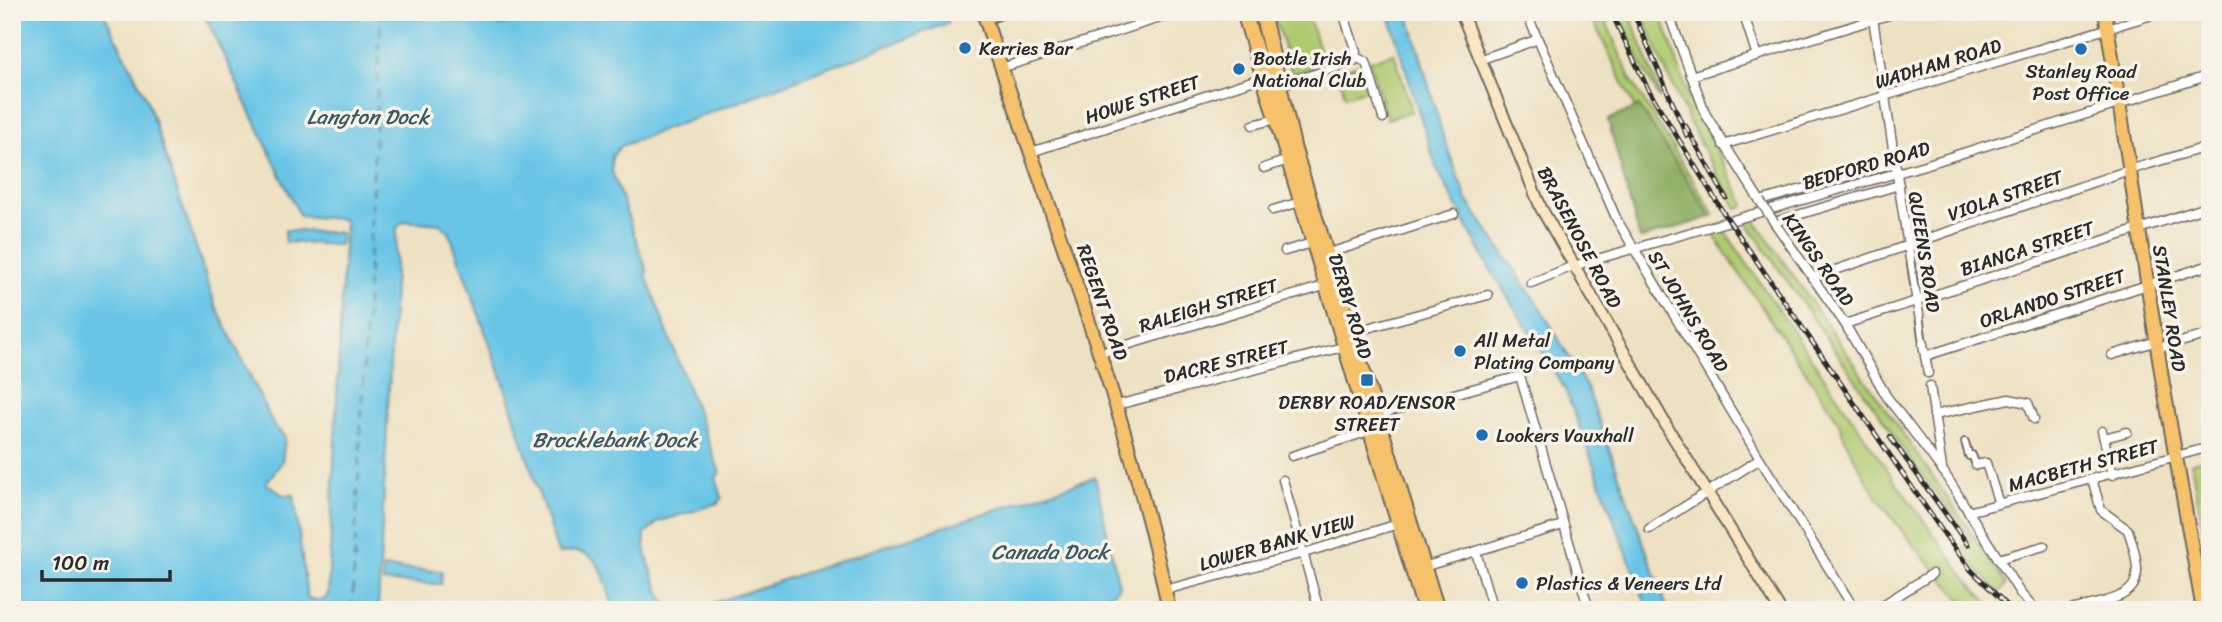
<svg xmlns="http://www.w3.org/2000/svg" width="2222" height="622" viewBox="0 0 2222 622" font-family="Sriracha,sans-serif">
<rect width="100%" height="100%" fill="#f7f3e8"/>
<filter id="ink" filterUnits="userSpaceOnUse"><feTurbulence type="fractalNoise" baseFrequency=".0143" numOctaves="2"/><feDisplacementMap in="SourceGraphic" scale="14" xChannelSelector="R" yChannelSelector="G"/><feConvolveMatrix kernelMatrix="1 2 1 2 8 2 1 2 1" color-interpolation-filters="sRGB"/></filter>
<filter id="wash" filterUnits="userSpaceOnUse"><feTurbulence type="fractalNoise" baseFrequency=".00686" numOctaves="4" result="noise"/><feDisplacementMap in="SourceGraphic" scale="28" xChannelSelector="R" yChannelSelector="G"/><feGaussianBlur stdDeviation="1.57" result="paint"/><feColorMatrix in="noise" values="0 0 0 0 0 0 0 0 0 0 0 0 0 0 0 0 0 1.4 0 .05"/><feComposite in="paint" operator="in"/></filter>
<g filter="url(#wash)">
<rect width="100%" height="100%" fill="#eee1c2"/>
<g fill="#afca70" stroke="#6d7a4e" stroke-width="2">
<path d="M1273 12H1307L1320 52 1310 55 1312 68 1292 74Z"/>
<path d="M1589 12H1602L1630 78 1714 215 1711 217 1639 106 1635 108Z"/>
<path d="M1615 12H1629L1661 96 1659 98Z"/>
<path d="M1642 12H1660L1689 97 1745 205 1737 208C1698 146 1668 81 1642 12Z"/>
<path d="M1394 53 1412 111 1387 119 1369 61Z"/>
<path d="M1365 63 1372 88 1345 96 1338 71Z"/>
<path d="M1754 219 2005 581 2006 585 2001 591H1997L1961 551 1971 540 1906 453 1745 220Z"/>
<path d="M1722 227 1895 481 1967 580 1995 610H1971C1920 554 1864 494 1838 421L1713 234Z"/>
<path d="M2210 456V573L2191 463Z"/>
</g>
<path fill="#8bae62" stroke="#5b6c46" stroke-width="2" d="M1639 106 1711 217 1640 239 1608 120Z"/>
<g fill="#68c5e6" stroke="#4a7888" stroke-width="2">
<path d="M12 12H103L146 97 215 304 274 426 285 437 282 462 266 483 283 495H294L307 597 314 600 325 599 328 594 345 222 342 219 300 216 203 12H482C493 36 520 19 538 12H945L948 23 621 146 612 156V171L647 271 646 275 720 473 716 477 722 498 719 503 658 522 645 534C641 549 660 600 672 610H614C604 579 601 542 559 554L557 550 504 384 449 232 440 224 404 221 397 227 378 610H12Z"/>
<path d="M1388 12H1408L1443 136 1467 200 1543 312 1587 388 1668 610H1648L1565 389 1486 262 1436 167Z"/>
<path d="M285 230 341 233 340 245 285 242Z"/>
<path d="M1095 477 1119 586 1115 592 1062 610H691Z"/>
<path d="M383 568 442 571 441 584 383 582Z"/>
</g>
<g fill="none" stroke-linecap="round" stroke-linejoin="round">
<path stroke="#3d5963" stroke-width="2" stroke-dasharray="9 7" stroke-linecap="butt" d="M352 610 381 12"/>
</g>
</g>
<g filter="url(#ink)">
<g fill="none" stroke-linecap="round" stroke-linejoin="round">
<g stroke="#6f6b60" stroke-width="10">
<g id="pedestrian">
<path d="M1910 259 1915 290"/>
<path d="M1919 315 1923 344"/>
<path d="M1965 442 1969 456 1972 455 1976 465"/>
</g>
</g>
<g stroke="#6f6b60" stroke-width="11">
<g id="minor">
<path d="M1526 12 1617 220 1760 459 1855 610"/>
<path d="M1668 12 1706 115 1760 201 1895 163"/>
<path d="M1743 12 1757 56"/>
<path d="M1872 12 1910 259"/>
<path d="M1355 57 1366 62 1383 118"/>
<path d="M1479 60 1536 40"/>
<path d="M1001 68 1179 12"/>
<path d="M1691 76 1898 12"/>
<path d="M1280 85 1353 62 1356 52 1343 12"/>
<path d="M1253 125 1276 119"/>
<path d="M1723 145 2162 12"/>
<path d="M1031 152 1264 77"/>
<path d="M1264 168 1288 160"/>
<path d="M1899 185 1774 222 1845 324 1887 397 1943 471 2020 593 2035 610"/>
<path d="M1273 210 1300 202"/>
<path d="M1285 251 1312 243"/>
<path d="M1329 253 1454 214"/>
<path d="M1812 278 2129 170 2210 146"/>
<path d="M1531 283 1573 266 1928 164 2210 75"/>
<path d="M1915 290 1919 315"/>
<path d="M1845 324 2210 206"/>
<path d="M1353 332 1488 295"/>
<path d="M1923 344 1928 373"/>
<path d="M2158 348 2210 334"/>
<path d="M1100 353 1324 286"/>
<path d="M2112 355 2157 341"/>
<path d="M1925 356 2210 265"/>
<path d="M1930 386 1942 468"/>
<path d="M1117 405 1343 347"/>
<path d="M1376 415 1520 376 1589 610"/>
<path d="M1934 415 2009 399 2028 403 2034 419"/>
<path d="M2102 431 2113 475"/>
<path d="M2104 438 2127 432"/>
<path d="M1292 456 1369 431"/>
<path d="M1976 465 1986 463 1999 504"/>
<path d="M1283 480 1319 610"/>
<path d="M1968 512 2210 447"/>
<path d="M1649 529 1760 459"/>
<path d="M1476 552 1493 610"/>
<path d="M1998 559 2044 546"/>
<path d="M1423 567 1563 525"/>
<path d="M1165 590 1304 553 1398 524"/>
<path d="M1875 610 1932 574"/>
<path d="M2071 610C2129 595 2151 597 2128 530L2101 510 2092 479"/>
</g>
</g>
<g stroke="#6f6b60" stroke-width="14">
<path id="secondary" d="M1461 12 1541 208 1670 432 1780 610"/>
</g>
<g stroke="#6f6b60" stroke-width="16">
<g id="primary">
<path d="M1000 12 985 18C1049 214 1128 407 1169 610"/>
<path d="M2105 12 2163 384 2203 610"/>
</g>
</g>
<g stroke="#6f6b60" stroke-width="18">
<g id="trunk">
<path d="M1244 12 1425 610"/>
<path d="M1262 12 1294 150 1437 610"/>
</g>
</g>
<use href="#pedestrian" stroke="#fff" stroke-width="6"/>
<use href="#minor" stroke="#fff" stroke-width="8"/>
<use href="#secondary" stroke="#fbe6c4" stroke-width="10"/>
<use href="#primary" stroke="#f5c16b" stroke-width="12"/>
<use href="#trunk" stroke="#f5c16b" stroke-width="14"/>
<g stroke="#2b2b2b" stroke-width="5">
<g id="rail">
<path d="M1611 12 1648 89 1723 212 1942 531 1971 570 2012 610"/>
<path d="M1633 12 1687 136"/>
<path d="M1685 125 1726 198"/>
<path d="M1890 437 1968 545"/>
</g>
</g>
<use href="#rail" stroke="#f7f3e8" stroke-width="2.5" stroke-dasharray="8" stroke-linecap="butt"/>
<g stroke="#6f6b60" stroke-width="11" stroke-linecap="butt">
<path id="minor-bridge" d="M1760 201 1774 222"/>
</g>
<use href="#minor-bridge" stroke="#fff" stroke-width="8"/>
</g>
</g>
<g fill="#1f6fb2" stroke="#f7f3e8" stroke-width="2.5">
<circle cx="965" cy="48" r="7"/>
<circle cx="2081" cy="49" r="7"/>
<circle cx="1239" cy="69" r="7"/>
<circle cx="1460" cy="351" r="7"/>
<rect x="1360" y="373" width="14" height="14" rx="3.5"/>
<circle cx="1482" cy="435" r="7"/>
<circle cx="1522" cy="583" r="7"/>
</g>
<g text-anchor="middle" stroke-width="7" stroke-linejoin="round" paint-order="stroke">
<g font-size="19" fill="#2b2b2b" stroke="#f7f3e8" text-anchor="start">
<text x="979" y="55">Kerries Bar</text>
<text x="1253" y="65">Bootle Irish<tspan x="1253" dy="22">National Club</tspan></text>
<text x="2081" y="78" text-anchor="middle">Stanley Road<tspan x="2081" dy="22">Post Office</tspan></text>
<text x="1474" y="347">All Metal<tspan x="1474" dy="22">Plating Company</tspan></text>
<text x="1367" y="409" text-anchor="middle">DERBY ROAD/ENSOR<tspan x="1367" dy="22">STREET</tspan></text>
<text x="1496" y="442">Lookers Vauxhall</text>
<text x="1536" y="590">Plastics &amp; Veneers Ltd</text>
</g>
<g font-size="19" fill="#2b2b2b" stroke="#f7f3e8">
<text transform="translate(1938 63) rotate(-17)" y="7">WADHAM ROAD</text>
<text transform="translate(1142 99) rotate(-18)" y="7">HOWE STREET</text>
<text transform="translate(1866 165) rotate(-16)" y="7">BEDFORD ROAD</text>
<text transform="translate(2005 195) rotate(-19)" y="7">VIOLA STREET</text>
<text transform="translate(1580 237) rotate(62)" y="7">BRASENOSE ROAD</text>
<text transform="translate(2027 248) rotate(-18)" y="7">BIANCA STREET</text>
<text transform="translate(1925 252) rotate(81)" y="7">QUEENS ROAD</text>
<text transform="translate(1819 259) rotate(55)" y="7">KINGS ROAD</text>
<text transform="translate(2052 298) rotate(-18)" y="7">ORLANDO STREET</text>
<text transform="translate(1103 302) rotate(71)" y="7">REGENT ROAD</text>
<text transform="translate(1208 305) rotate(-17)" y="7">RALEIGH STREET</text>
<text transform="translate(1351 306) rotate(73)" y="7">DERBY ROAD</text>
<text transform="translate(2170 308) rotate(81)" y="7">STANLEY ROAD</text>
<text transform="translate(1689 311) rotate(59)" y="7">ST JOHNS ROAD</text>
<text transform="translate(1226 361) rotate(-14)" y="7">DACRE STREET</text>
<text transform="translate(2083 465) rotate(-15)" y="7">MACBETH STREET</text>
<text transform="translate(1277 542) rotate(-16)" y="7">LOWER BANK VIEW</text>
</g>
<g font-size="21" font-style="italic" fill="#3d5963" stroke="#f7f3e8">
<text x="368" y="124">Langton Dock</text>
<text x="615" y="447">Brocklebank Dock</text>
<text x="1050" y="559">Canada Dock</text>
</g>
</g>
<rect width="2222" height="622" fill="none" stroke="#f7f3e8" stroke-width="42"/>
<path d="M42 570v10h128v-10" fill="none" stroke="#2b2b2b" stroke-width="3.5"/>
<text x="52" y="570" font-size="21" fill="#2b2b2b" stroke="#f7f3e8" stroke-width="5" paint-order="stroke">100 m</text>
</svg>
